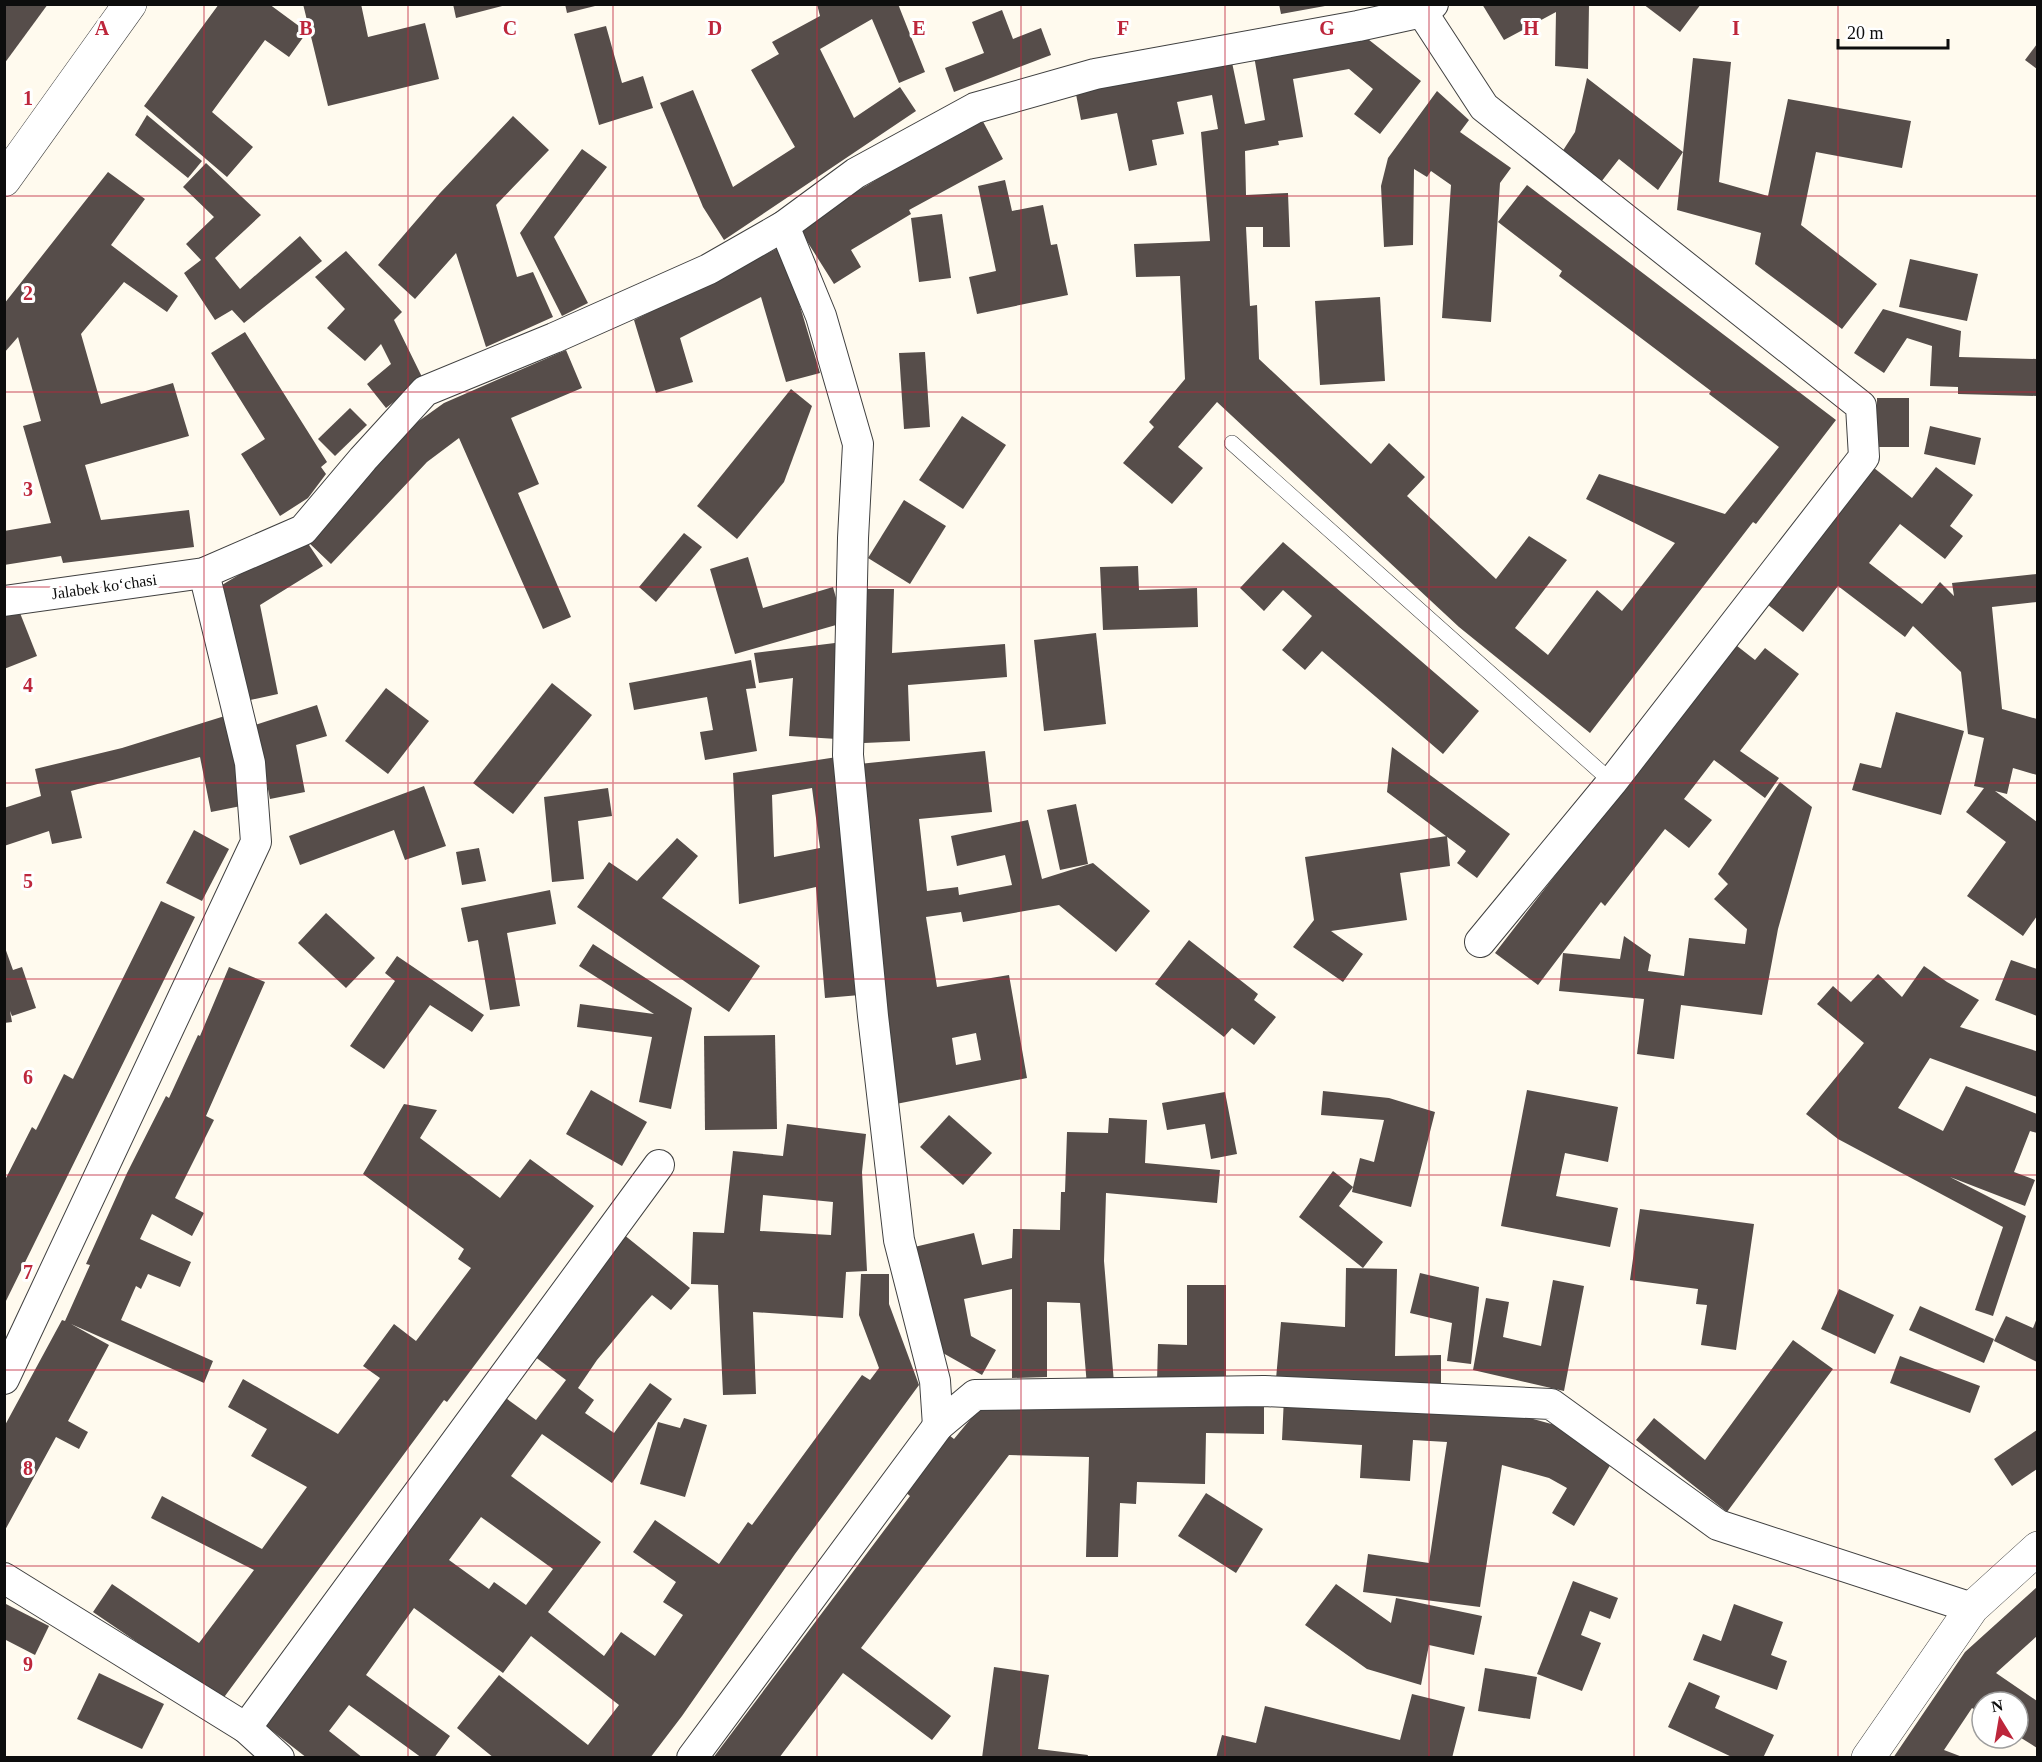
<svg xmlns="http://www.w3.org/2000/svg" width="2042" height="1762" viewBox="0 0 2042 1762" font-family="Georgia,serif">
<rect width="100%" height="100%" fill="#fffaee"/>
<g fill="#564d4a" fill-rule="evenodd">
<path d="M4 4H48L4 64Z"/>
<path d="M219 4H269L307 32 289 57 265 40 212 112 253 147 227 177 144 106Z"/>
<path d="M303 4H361L368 37 425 23 439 79 328 106Z"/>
<path d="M453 4H506V5L456 18Z"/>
<path d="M565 4H599V5L567 13Z"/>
<path d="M817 4H898L925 72 899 83 872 19 820 49 854 118 900 87 916 111 724 240 703 207 660 103 693 90 733 187 795 147 751 70 779 54 772 42 820 16Z"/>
<path d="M1279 4H1325V6L1281 14Z"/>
<path d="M1482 4H1589L1588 69 1555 66 1556 12 1504 40Z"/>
<path d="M1643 4H1701L1680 32Z"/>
<path d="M1002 10 1013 39 1041 28 1051 55 954 92 945 68 984 53 972 22Z"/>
<path d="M606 26 622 83 643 76 653 108 599 125 574 34Z"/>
<path d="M1359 32 1421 81 1380 134 1354 114 1373 89 1349 69 1293 79 1303 137 1278 141 1279 145 1245 151 1246 195 1288 193 1290 247H1263V227H1246L1250 306 1257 305 1259 359 1371 464 1389 443 1425 477 1407 496 1496 579 1529 536 1567 560 1515 628 1548 655 1597 590 1622 611 1675 543 1586 499 1599 474 1725 514 1779 447 1709 394 1711 391 1559 276 1562 271 1498 222 1527 185 1836 420 1756 524 1753 522 1590 733 1459 627 1217 402 1178 447 1203 468 1172 504 1123 463 1154 427 1149 422 1185 379 1180 276 1136 277 1134 244 1210 241 1201 132 1218 129 1212 95 1177 102 1184 134 1152 140 1157 165 1129 171 1117 113 1081 120 1074 84 1230 53 1245 124 1265 120 1253 50Z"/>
<path d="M2037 44V69L2025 60Z"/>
<path d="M1693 58 1731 62 1719 182 1768 196 1788 99 1911 121 1902 168 1816 152 1801 225 1877 284 1842 329 1755 264 1761 233 1677 210Z"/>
<path d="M1587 78 1683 152 1658 190 1619 159 1601 182 1562 152 1575 132Z"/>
<path d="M1437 91 1469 120 1460 132 1511 168 1500 183 1491 322 1442 318 1451 185 1431 171 1427 177 1414 169 1413 245 1384 247 1381 186 1388 158Z"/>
<path d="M979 114 1003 159 909 210 911 214 851 250 861 267 834 284 798 227 889 172 885 165Z"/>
<path d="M147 115 202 161 188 178 135 135Z"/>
<path d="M513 116 549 150 496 205 517 277 533 272 553 317 486 347 456 253 415 299 378 265 440 193Z"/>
<path d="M582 149 607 167 554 237 588 303 562 316 520 233Z"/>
<path d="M206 163 261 215 215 258 240 289 300 236 322 261 244 323 232 310 215 320 184 273 201 260 186 244 214 217 183 187Z"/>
<path d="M108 172 145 199 111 245 178 296 167 312 124 282 81 334 101 404 173 383 189 436 85 465 101 520 189 510 194 547 63 563 61 556 4 565V531L51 523 23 426 41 421 18 337 4 353V304Z"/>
<path d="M1005 180 1012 211 1043 205 1051 245 1057 244 1068 295 977 314 969 277 996 271 978 186Z"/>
<path d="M942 214 951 278 919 282 911 218Z"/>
<path d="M782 246 820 373 786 382 761 297 680 338 693 382 656 393 634 320Z"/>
<path d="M346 251 402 312 394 320 423 379 386 408 367 384 391 364 381 344 365 361 327 328 345 309 315 277Z"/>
<path d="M1910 259 1978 274 1967 321 1899 307Z"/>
<path d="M1380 297 1385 381 1320 385 1315 301Z"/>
<path d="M1883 309 1961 331 1959 357 2037 359V396L1958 394V387L1930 386 1932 346 1907 338 1884 373 1854 353Z"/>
<path d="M245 332 327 462 321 467 326 474 308 498 280 516 241 454 265 439 211 353Z"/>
<path d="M566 350 582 388 511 418 539 484 518 493 571 617 543 629 459 438 427 462 331 564 306 540 402 433 444 403Z"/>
<path d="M925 352 930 427 904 429 899 353Z"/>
<path d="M791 389 812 406 784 482 737 539 697 506Z"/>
<rect x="1877" y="398" width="32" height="49"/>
<path d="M350 408 367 425 335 456 318 439Z"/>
<path d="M962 416 1006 445 963 509 919 480Z"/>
<path d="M1930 426 1981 438 1975 465 1924 454Z"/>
<path d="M1869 464 1912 498 1936 467 1973 495 1950 526 1963 536 1945 559 1900 524 1869 563 1922 604 1940 582 1954 596 1952 583 2037 574V602L1992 607 2002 709 2037 719V775L2013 768 2007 794 1995 791 2037 822V916L2023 936 1967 896 2006 842 1966 812 1984 788 1974 786 1984 738 1968 734 1961 672 1913 626 1905 637 1838 586 1803 632 1763 601Z"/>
<path d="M904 500 946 526 910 584 868 558Z"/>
<path d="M684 533 702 547 656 602 639 587Z"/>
<path d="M303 536 323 566 260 605 278 694 241 702 217 588Z"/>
<path d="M1283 542 1479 711 1443 754 1322 651 1305 670 1282 650 1312 616 1283 590 1264 611 1240 588Z"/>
<path d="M748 557 763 608 833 587 843 623 735 654 710 569Z"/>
<path d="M1138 566 1139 590 1197 588 1198 627 1103 630 1100 567Z"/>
<path d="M862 589H894L892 653 1005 644 1007 677 908 685 910 741 864 743 861 655Z"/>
<path d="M18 608 37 656 4 669V614Z"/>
<path d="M1096 633 1106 724 1044 731 1034 640Z"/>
<path d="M843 642 837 739 789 736 793 678 759 683 754 653Z"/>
<path d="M1732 642 1755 660 1765 648 1799 674 1740 751 1779 778 1765 798 1714 760 1684 799 1712 820 1689 848 1665 829 1605 906 1601 902 1538 985 1495 953 1685 708Z"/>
<path d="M751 660 756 688 746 689 757 751 705 760 700 732 713 730 707 697 634 710 629 683Z"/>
<path d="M552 683 592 715 513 814 473 783Z"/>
<path d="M386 688 429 721 388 774 345 741Z"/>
<path d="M317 705 327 736 296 745 305 792 270 799 255 725Z"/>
<path d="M1896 712 1964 731 1941 815 1852 790 1860 763 1881 768Z"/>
<path d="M228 715 246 805 211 812 200 757 71 791 82 838 52 844 49 831 4 846V808L41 796 35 769 122 748Z"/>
<path d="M1392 747 1510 834 1477 878 1457 863 1466 851 1387 792Z"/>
<path d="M985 751 992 812 919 819 927 891 958 887 959 895 1012 885 1005 855 957 866 951 836 1028 820 1042 879 1093 863 1150 911 1116 952 1059 905 963 922 961 912 926 917 937 987 1009 975 1027 1078 891 1105 859 764ZM976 1033 981 1060 956 1065 952 1038Z"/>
<path d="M837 757 860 995 825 998 816 887 739 904 733 773ZM812 788 820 848 774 857 772 795Z"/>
<path d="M1780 782 1812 807 1778 929 1762 1015 1681 1005 1674 1059 1637 1054 1644 999 1559 991 1563 953 1620 959 1624 936 1651 955 1648 971 1684 976 1689 938 1745 944 1747 929 1714 899 1728 884 1718 874Z"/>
<path d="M424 786 446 846 405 860 394 830 300 865 289 836Z"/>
<path d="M608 788 612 816 578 821 584 879 552 882 544 797Z"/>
<path d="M1076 804 1088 864 1060 870 1047 810Z"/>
<path d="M194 830 229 849 202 901 166 883Z"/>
<path d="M1447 836 1450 866 1400 873 1407 920 1331 931 1363 954 1343 982 1293 947 1314 920 1305 857Z"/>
<path d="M677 838 698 856 662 898 760 966 729 1012 577 907 609 862 637 881Z"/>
<path d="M479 848 486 881 462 885 456 852Z"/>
<path d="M550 890 556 924 507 933 520 1006 490 1010 478 940 468 942 461 908Z"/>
<path d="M161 901 195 917 4 1305V1182L32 1127 36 1130 64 1074 73 1079Z"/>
<path d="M326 913 375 958 346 988 298 943Z"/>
<path d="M1189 940 1258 994 1254 1000 1276 1017 1254 1045 1232 1028 1224 1037 1155 984Z"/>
<path d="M593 944 692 1008 671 1109 639 1102 652 1037 577 1027 580 1004 654 1014 579 966Z"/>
<path d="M4 945 13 970 22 967 36 1008 12 1016 10 1011 12 1022 4 1023Z"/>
<path d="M397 956 484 1015 472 1032 430 1005 384 1069 350 1046 395 981 385 973Z"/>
<path d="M2011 960 2037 969V1016L1995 1000Z"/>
<path d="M1924 966 1947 982 1979 1000 1960 1027 2036 1051 2037 1047V1097L1930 1058 1898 1108 1943 1131 1966 1086 2037 1114V1133L2030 1131 2014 1172 2035 1180 2025 1206 1950 1177 2026 1216 1993 1316 1975 1310 2003 1227 1838 1139 1806 1114 1864 1043 1817 1004 1833 986 1851 1002 1878 974 1902 997Z"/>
<path d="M229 967 265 982 206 1116 214 1120 175 1198 204 1213 192 1236 152 1214 140 1239 191 1262 180 1287 148 1274 141 1289 136 1286 121 1320 213 1361 204 1383 71 1324 109 1345 68 1421 88 1432 79 1449 56 1437 4 1532V1427L62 1320 65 1321 90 1265 86 1264 127 1173 166 1096 169 1098 198 1035 200 1036Z"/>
<path d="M775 1035 777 1129 705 1130 704 1036Z"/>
<path d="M591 1090 647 1122 622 1166 566 1134Z"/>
<path d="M1527 1090 1618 1107 1608 1162 1565 1153 1556 1196 1618 1208 1610 1247 1501 1226Z"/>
<path d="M1323 1091 1389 1098 1435 1112 1411 1207 1352 1192 1353 1187 1339 1206 1383 1242 1363 1268 1299 1217 1333 1171 1353 1187 1360 1158 1374 1162 1384 1120 1321 1115Z"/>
<path d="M1225 1092 1237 1154 1211 1159 1205 1124 1167 1130 1162 1103Z"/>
<path d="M404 1104 437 1110 420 1138 500 1198 530 1159 594 1206 447 1402 444 1400 222 1700 93 1612 112 1584 199 1643 254 1570 151 1518 162 1496 262 1549 307 1487 251 1456 267 1429 228 1407 243 1379 338 1434 380 1378 363 1366 394 1324 416 1341 471 1268 458 1259 464 1249 363 1174Z"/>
<path d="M949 1115 992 1153 963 1185 920 1147Z"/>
<path d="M1109 1118 1147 1120 1145 1163 1220 1170 1217 1203 1106 1193 1104 1261 1114 1383 1087 1386 1080 1303 1047 1302V1377L1012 1378V1289L964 1299 971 1336 996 1350 982 1375 934 1348 910 1248 974 1233 982 1265 1012 1258 1013 1229 1060 1230 1061 1192H1065L1067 1132 1108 1133Z"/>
<path d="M787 1124 866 1134 862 1172 867 1271 846 1272 843 1318 753 1312 756 1394 723 1395 718 1285 691 1284 693 1232 724 1233 733 1151 783 1156ZM763 1195 833 1202 831 1235 760 1231Z"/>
<path d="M1640 1209 1754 1224 1736 1350 1701 1345 1707 1305 1696 1304 1698 1289 1630 1280Z"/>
<path d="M623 1234 690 1288 671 1310 652 1295 642 1306 597 1360 578 1388 594 1400 585 1413 614 1433 650 1383 672 1399 612 1483 542 1434 511 1476 601 1542 548 1612 604 1656 621 1632 655 1656 683 1615 663 1602 676 1582 633 1552 655 1520 719 1564 748 1522 752 1525 862 1375 870 1380 879 1368 859 1315 861 1274H889V1304L919 1385 795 1554 682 1716 650 1758H494L457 1728 499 1675 588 1745 619 1705 531 1636 503 1673 414 1608 366 1675 450 1736 434 1758H422L349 1705 329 1731 363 1758H307L266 1726 503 1396 536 1420 566 1380 530 1353ZM481 1517 553 1569 526 1605 494 1582 489 1589 449 1560Z"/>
<path d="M1346 1268 1397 1269 1395 1356 1441 1355V1385L1276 1379 1281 1322 1345 1327Z"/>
<path d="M1420 1273 1479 1287 1471 1364 1447 1361 1452 1323 1410 1313Z"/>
<path d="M1553 1280 1584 1286 1564 1391 1473 1370 1486 1298 1509 1302 1503 1337 1541 1346Z"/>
<path d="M1187 1285H1226V1383L1157 1382 1158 1344 1187 1345Z"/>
<path d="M1839 1289 1894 1315 1875 1354 1821 1329Z"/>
<path d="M1920 1306 1994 1339 1984 1363 1909 1330Z"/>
<path d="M2006 1316 2033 1328 2037 1318V1362L1994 1341Z"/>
<path d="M1793 1340 1833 1369 1727 1512 1636 1440 1654 1418 1705 1460Z"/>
<path d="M1900 1356 1980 1386 1970 1413 1890 1383Z"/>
<path d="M1284 1397 1504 1411 1566 1428 1615 1457 1574 1526 1552 1513 1567 1488 1549 1478 1502 1465 1480 1607 1363 1592 1368 1554 1429 1563 1447 1442 1413 1440 1410 1481 1360 1478 1362 1445 1282 1440Z"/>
<path d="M982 1405 1264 1407V1434L1206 1433 1205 1484 1137 1482 1136 1504 1120 1503 1118 1557H1086L1089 1457 1009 1455 861 1648 951 1716 932 1740 843 1673 779 1758H713L910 1496 904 1491 949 1435 954 1439Z"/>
<path d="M684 1418 707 1425 685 1497 640 1484 658 1422 680 1428Z"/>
<path d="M2037 1430V1469L2012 1486 1994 1459Z"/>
<path d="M1206 1493 1263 1529 1236 1573 1178 1536Z"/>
<path d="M1573 1581 1618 1598 1610 1619 1590 1611 1581 1635 1601 1643 1582 1691 1537 1674Z"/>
<path d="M1336 1584 1391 1623 1396 1598 1482 1616 1474 1655 1429 1645 1421 1685 1367 1669 1305 1625Z"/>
<path d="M2037 1587V1636L1996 1673 2037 1701V1748L2018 1736V1702H1982V1714L1972 1708 1944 1750 1965 1758H1893L1965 1652Z"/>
<path d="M4 1603 49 1626 35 1655 4 1639Z"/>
<path d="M1734 1604 1783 1622 1771 1655 1787 1661 1777 1690 1693 1660 1703 1634 1721 1641Z"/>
<path d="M994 1667 1049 1675 1038 1749 1088 1755 1087 1758H982Z"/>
<path d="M1485 1668 1537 1677 1530 1719 1478 1711Z"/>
<path d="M99 1673 164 1704 142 1749 77 1719Z"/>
<path d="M1689 1682 1720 1696 1715 1708 1774 1735 1763 1758H1734L1668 1727Z"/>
<path d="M1412 1694 1465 1707 1452 1758H1216L1222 1735 1256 1743 1265 1706 1400 1740Z"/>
</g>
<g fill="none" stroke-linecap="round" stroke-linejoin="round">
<g stroke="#404040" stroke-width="16">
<path id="service" d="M1232 443 1612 782"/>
</g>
<g stroke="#404040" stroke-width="32">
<g id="minor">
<path d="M1422 12 1484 107 1861 406 1864 457 1612 782 1480 942"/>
<path d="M784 226 821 316 858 444 853 538 848 755 873 1016 899 1240 935 1381 938 1426"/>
<path d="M4 601 204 573 303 530 363 459 425 391 554 338 709 269 784 226 856 173 975 108 1095 74 1358 26 1422 12 1433 4"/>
<path d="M4 1379 256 842 250 763 204 573"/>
<path d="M4 1578 246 1728 279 1758"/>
<path d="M246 1728 659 1165"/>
<path d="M692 1758 938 1426 975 1395 1264 1391 1551 1404 1718 1525 1972 1608"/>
</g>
</g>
<g stroke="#404040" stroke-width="34">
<g id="tertiary">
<path d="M4 180 130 4"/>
<path d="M1868 1758 1972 1608 2038 1548"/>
</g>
</g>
<use href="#service" stroke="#fff" stroke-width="15"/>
<use href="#minor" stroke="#fff" stroke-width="30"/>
<use href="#tertiary" stroke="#fff" stroke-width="33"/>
</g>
<path fill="none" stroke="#bd263b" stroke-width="1.5" stroke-opacity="0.55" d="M204 4V1758M408 4V1758M613 4V1758M817 4V1758M1021 4V1758M1225 4V1758M1429 4V1758M1634 4V1758M1838 4V1758M4 196H2038M4 392H2038M4 587H2038M4 783H2038M4 979H2038M4 1175H2038M4 1370H2038M4 1566H2038"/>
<g text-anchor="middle" stroke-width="6" stroke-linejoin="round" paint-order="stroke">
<g font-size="16" fill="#0d0d0d" stroke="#fff">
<text transform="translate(104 586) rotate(-8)" y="6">Jalabek koʻchasi</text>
</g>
</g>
<g font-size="20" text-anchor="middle" font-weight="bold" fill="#bd263b" stroke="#fff" stroke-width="6" stroke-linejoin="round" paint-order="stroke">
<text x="102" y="35">A</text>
<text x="306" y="35">B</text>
<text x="510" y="35">C</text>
<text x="715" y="35">D</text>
<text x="919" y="35">E</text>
<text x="1123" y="35">F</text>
<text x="1327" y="35">G</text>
<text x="1531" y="35">H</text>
<text x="1736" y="35">I</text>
<text x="28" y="105">1</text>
<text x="28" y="300">2</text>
<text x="28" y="496">3</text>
<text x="28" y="692">4</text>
<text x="28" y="888">5</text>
<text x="28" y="1084">6</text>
<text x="28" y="1279">7</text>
<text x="28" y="1475">8</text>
<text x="28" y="1671">9</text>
</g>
<rect width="2042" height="1762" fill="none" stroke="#0d0d0d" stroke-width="12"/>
<g transform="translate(2000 1720) rotate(349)"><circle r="28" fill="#ffffff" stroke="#9e9e9e" stroke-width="1.5"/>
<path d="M0-4.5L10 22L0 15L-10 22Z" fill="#bd263b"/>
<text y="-9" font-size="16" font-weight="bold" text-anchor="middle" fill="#0d0d0d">N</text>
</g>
<path d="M1838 39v9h110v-9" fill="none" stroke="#0d0d0d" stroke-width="3"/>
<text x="1847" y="39" font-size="18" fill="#0d0d0d" stroke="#ffffff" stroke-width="4.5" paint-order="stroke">20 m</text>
</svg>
